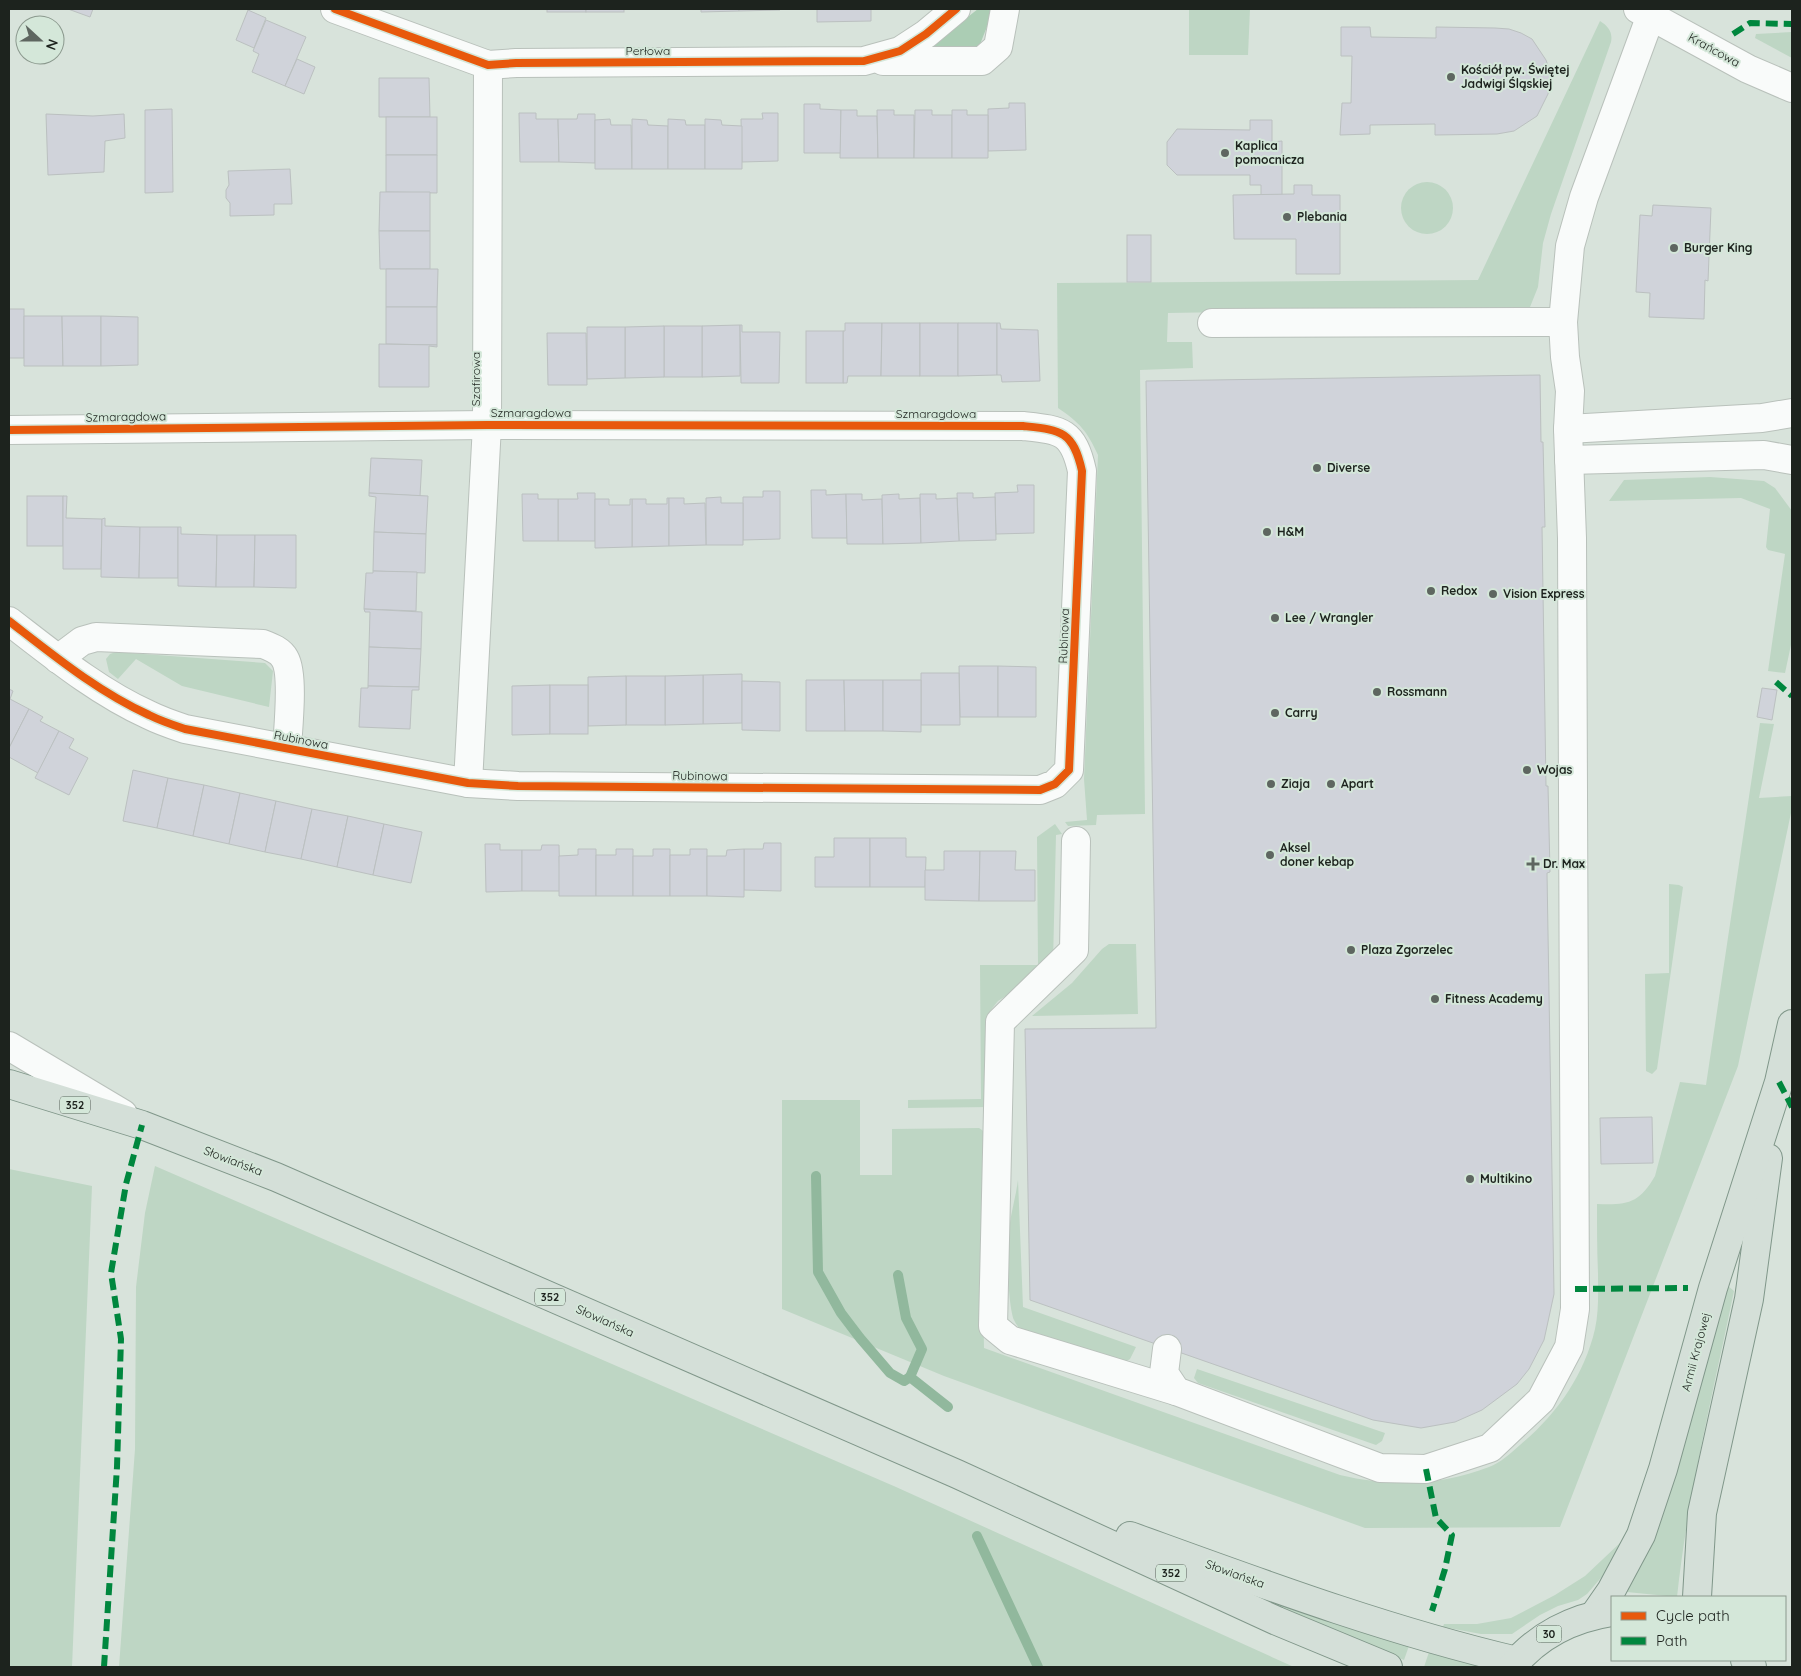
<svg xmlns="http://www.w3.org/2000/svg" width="1801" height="1676" viewBox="0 0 1801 1676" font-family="Quicksand,sans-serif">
<rect width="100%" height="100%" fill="#d8e3db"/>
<g fill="#bed6c4">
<path d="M1189 9H1250L1248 55H1189Z"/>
<path d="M1600 21C1608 26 1613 32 1611 42L1551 214 1543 243 1538 287 1530 307 1168 313 1167 342H1192L1193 368 1140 370 1145 814 1097 815 1096 825 1068 826 1065 822 1087 820 1084 779 1098 455C1087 431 1080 423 1058 408L1057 283 1478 280Z"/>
<path d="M1792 32V58L1755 38 1756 34Z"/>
<circle cx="1427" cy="208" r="26"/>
<path d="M1710 477 1764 481 1775 488 1792 511V640L1785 673 1768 671 1785 554 1768 550 1766 547 1770 509 1741 498 1609 501 1624 480Z"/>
<path d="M116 652 265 663 273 671 269 707 182 686 136 659 118 679 109 672 106 659 110 654Z"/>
<path d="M1760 723 1774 724 1759 798 1792 796V808L1738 1066 1560 1527 1365 1528 944 1376 782 1309V1100H860V1175H892V1129L979 1128 982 1130 988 1136 982 1241 984 1348 1340 1475C1391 1487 1440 1486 1489 1467 1500 1463 1511 1453 1520 1445 1556 1415 1584 1376 1595 1329 1599 1311 1598 1292 1598 1273 1597 1250 1597 1227 1597 1204 1627 1205 1639 1204 1655 1176L1680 1082 1706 1085Z"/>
<path d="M1055 824 1062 834 1056 835 1053 962 1049 968 998 1001 990 1011 991 1107 908 1108V1100L981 1099 980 965H1038L1037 837Z"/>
<path d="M1669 884 1679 885 1683 887 1657 1069 1652 1074 1646 1071 1645 974 1669 973Z"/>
<path d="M1109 944H1136L1138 1014 1032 1016 1072 983 1102 949Z"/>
<path d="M155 1166 896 1487 1294 1667H119L135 1449 136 1287 145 1213Z"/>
<path d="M9 1169 92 1186 72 1667H9Z"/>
<path d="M1018 1180 1023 1307 1136 1347 1130 1359 1125 1362 1029 1337C1023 1332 1017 1327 1014 1320 1008 1306 1006 1245 1009 1229 1011 1212 1016 1196 1018 1180Z"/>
<path d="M1728 1286 1734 1291C1713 1393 1688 1494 1677 1597L1627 1592Z"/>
<path d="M1197 1369 1385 1433 1382 1441 1376 1445 1198 1383 1194 1378Z"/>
<path d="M1621 1542 1624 1544 1606 1572 1587 1594 1578 1600 1558 1606 1540 1615 1512 1634H1481L1443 1627 1444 1624H1477L1511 1618 1555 1595 1585 1576Z"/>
<path d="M1181 1571 1410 1643 1404 1660Z"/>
<path d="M1430 1649 1487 1667H1424Z"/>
</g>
<path fill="#abcdb4" d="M978 9H994L975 57 924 51Z"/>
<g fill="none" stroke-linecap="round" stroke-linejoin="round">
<g stroke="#91b89d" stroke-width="10">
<path d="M816 1176 818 1272 841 1313 860 1338 890 1373 904 1381 910 1377 948 1407"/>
<path d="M898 1275 906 1318 922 1349 910 1377"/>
<path d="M977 1536 1038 1667"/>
</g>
</g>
<g fill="#d0d3da" stroke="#bbc0c0">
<path d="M68 9H93L90 17Z"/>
<rect x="547" y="9" width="39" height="3"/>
<rect x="586" y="9" width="38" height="3"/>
<path d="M701 9H739V11L701 12Z"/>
<path d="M739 9H780V10L739 11Z"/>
<path d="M817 9H871V21L817 22Z"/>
<path d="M248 10 266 18 254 48 236 40Z"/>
<path d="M266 20 306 37 285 86 252 72 259 54 253 51Z"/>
<path d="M1341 27H1370L1371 37 1436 38V27L1495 28 1509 29 1521 33 1532 39 1546 60 1550 71V83L1548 94 1537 116 1514 131 1497 134 1435 135V124L1370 125V134L1340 135 1342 103H1351L1352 56H1341Z"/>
<path d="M297 59 315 67 304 94 285 86Z"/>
<path d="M379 78H429L430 117H379Z"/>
<path d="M1009 103H1025L1026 150 988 151V109L1009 108Z"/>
<path d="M804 104H820V109L841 110V153H804Z"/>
<path d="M172 109 173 192 145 193V110Z"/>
<path d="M841 110H857V116H877L878 158H840Z"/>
<path d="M877 110H894V115H914V158H878Z"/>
<path d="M915 110H932V115H952V158H914Z"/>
<path d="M952 110H967V115H988V158H952Z"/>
<path d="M519 113H536V119H558L559 162H520Z"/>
<path d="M762 113H778V161L742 162 741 119H763Z"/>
<path d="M46 114 93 116 124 114 125 138 105 141 104 172 48 175Z"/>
<path d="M578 114H595V163L559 162 558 119H577Z"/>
<rect x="386" y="117" width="51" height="38"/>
<path d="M610 119 611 125H631L632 169H595V120Z"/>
<path d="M632 119 647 120 648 125 668 126V169H632Z"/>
<path d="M668 119 685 120 686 125H705V169H668Z"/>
<path d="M705 119 721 120 722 125 742 126V169H705Z"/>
<path d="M1250 120H1272V142L1282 141V195H1261V185H1250V175H1177L1167 165V142L1177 129 1250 130Z"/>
<path d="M386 155H437V193L386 192Z"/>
<path d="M290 169 292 204H274V215L230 216V203L226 198V190L229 185 228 171Z"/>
<path d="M1294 185H1312V195H1340V274H1296V239H1234L1233 195 1294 194Z"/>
<path d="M380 192H430V231H379Z"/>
<path d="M1653 205 1711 208 1708 281 1705 280 1704 319 1649 317 1650 293 1636 292 1640 215 1652 216Z"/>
<path d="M379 231H430V269H380Z"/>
<rect x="1127" y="235" width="24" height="47"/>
<path d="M386 269H438L437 307H386Z"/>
<path d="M386 307H437V345L386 344Z"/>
<rect x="9" y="309" width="15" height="49"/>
<path d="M24 316H62L63 366H24Z"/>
<path d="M62 316H101V366H63Z"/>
<path d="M101 316 138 317V365L101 366Z"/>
<path d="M845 323H882L881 376H848L847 383H843V331H845Z"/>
<path d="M882 323H920V376H881Z"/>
<rect x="920" y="323" width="38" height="53"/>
<path d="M958 323H997V375L958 376Z"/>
<path d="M997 323H1000L1001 329 1038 330 1040 381 1002 382 1001 375H997Z"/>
<path d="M740 325V376L702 377V326Z"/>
<path d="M740 325H742V332H780L779 383H741Z"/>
<rect x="664" y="326" width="38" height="51"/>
<path d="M664 326V377L625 378V327Z"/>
<path d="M587 327H625V378L587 379Z"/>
<rect x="806" y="331" width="37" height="52"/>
<path d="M547 333H586L587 385H548Z"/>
<path d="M379 344 437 345V347L429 346V387H379Z"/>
<path d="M1540 375 1541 442H1543L1545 527H1542L1546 786H1548L1550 872 1547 873 1554 1294 1544 1340 1529 1369 1517 1384 1482 1410 1455 1422 1421 1428 1373 1420 1030 1300 1025 1029 1156 1028 1146 381Z"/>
<path d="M371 458 422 460 420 496 369 493Z"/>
<path d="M1017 485H1034V533L996 534 995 493 1018 492Z"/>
<path d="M811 490H826V495L846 494 847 538H812Z"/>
<path d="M763 491H780V539L743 540V497H763Z"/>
<path d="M369 493 428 496 426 534 374 532 376 497 369 496Z"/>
<path d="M577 493H595V541H558V499H578Z"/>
<path d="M957 493H973V498L995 497 996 540 959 541Z"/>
<path d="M522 494H538V499H558V541H523Z"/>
<path d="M846 494H862V500L882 499 883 544H847Z"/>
<path d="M899 494V499L920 498 921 543 883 544 882 495Z"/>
<path d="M920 494H936V499L957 498 959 541 921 543Z"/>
<rect x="27" y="496" width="36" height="50"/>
<path d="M63 496H67L66 518 102 519 101 569H63Z"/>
<path d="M721 497V503H743V545H706V498Z"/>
<path d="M667 498H669V546L632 547V499H646V504H667Z"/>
<path d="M669 498H684V504L705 503 706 545 669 546Z"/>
<path d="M595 499H609V505H630V499H632V547L595 548Z"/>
<path d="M105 518V526L140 527 139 578 101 577 102 519Z"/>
<path d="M140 527H178V578H139Z"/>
<path d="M178 527H181V534L217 535 216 587 178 586Z"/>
<path d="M374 532 426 534 425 573 373 571Z"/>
<path d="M217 535H255L254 587H216Z"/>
<path d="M255 535H296V588L254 587Z"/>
<path d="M373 571 417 572 416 611 364 609 366 573H373Z"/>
<path d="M364 609 422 612 421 649 369 647 370 612H365Z"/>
<path d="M369 647 421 649 419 687 368 686Z"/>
<path d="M959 666H998V717H960Z"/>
<path d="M998 666 1036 667V717H998Z"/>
<path d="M921 673H959L960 725H921Z"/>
<path d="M742 674V723L703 724V675Z"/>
<path d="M703 675V724L665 725V676Z"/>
<rect x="626" y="676" width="39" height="49"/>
<path d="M626 676V725L588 726V677Z"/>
<path d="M806 680H844L845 731H806Z"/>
<path d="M844 680H883V731H845Z"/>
<path d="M883 680H921V732L883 731Z"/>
<path d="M742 681 780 682V731L742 730Z"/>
<path d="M550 685V734L512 735V686Z"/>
<rect x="550" y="685" width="38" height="49"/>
<path d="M368 686 419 687V690H412L410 729 359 727 361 688H368Z"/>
<path d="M1762 688 1777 690 1772 720 1757 717Z"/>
<path d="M9 689 13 691 10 699 29 709 9 748Z"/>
<path d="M29 709 43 717 40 721 59 731 38 773 9 757V748Z"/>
<path d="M59 731 74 739 69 748 88 758 69 795 35 778Z"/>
<path d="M133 770 168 778 157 828 123 821Z"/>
<path d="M168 778 204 785 193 836 157 828Z"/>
<path d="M204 785 240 793 229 844 193 836Z"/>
<path d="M240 793 276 801 265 852 229 844Z"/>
<path d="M276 801 312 809 301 859 265 852Z"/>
<path d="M312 809 348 816 337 867 301 859Z"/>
<path d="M348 816 384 824 373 875 337 867Z"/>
<path d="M384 824 422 832 411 883 373 875Z"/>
<path d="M834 838H870V887H815V857H834Z"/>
<path d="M870 838H906V857H926L925 887H870Z"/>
<path d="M764 843H781V891L744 890V849H763Z"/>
<path d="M485 844H500V850H522V891L486 892Z"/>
<path d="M542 845H559L560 891H522V850H541Z"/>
<path d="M578 849H596V896H559V856L578 855Z"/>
<path d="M616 849H633V896H596V855H616Z"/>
<path d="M653 849H670V896H633V856H653Z"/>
<path d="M690 849H707V896H670V855H690Z"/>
<path d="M744 849V897L707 896V856H726L727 850Z"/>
<path d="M944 851H980L979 901 925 900V870H944Z"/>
<path d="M980 851H1016L1015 870H1035V901H979Z"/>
<path d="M1652 1117 1653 1163 1601 1164 1600 1118Z"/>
</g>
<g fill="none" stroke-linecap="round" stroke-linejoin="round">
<g stroke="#b9c1bb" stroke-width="30">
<g id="minor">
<path d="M335 9 488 65 516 63 864 61 900 51 926 34 956 9"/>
<path d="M1638 9 1748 69 1792 88"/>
<path d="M883 61H982L998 47 1005 9"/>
<path d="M1212 323 1563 322"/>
<path d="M1568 429 1762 418 1792 413"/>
<path d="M9 430 487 425 1023 426C1060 430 1073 430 1082 471L1069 770 1055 784 1040 790 518 786 468 783 185 729C173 725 161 721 149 715 98 692 53 655 9 621"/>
<path d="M1569 460 1764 455 1792 460"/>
<path d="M58 659 82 641 96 637 263 644C271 647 281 651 285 659 294 675 288 729 287 748"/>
<path d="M468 783 487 425 488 65"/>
<path d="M1076 841 1074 950 1000 1022 993 1326 1010 1340 1176 1391"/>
<path d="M9 1046 123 1114"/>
<path d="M1167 1349 1164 1373 1176 1391 1380 1468 1426 1469 1490 1448 1541 1400 1569 1347 1575 1309 1572 538 1568 429 1570 391 1565 357 1563 322 1570 246 1584 197 1651 15"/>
</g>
</g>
<g stroke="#80978a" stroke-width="30">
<g id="major">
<path d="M9 1084 142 1125 276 1177 957 1474 1277 1621 1388 1667"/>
<path d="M1130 1536C1257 1582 1385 1630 1517 1661"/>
<path d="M1697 1597 1702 1513 1749 1299 1768 1158"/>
<path d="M1595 1614 1611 1591 1641 1535 1663 1469 1713 1288 1779 1082 1792 1024"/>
<path d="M1745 1660 1752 1667"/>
<path d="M1512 1667C1537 1636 1573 1618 1612 1612"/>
</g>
</g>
<use href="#minor" stroke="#f9fbfa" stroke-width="28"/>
<use href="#major" stroke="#d4dfd8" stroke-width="28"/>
<g stroke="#00873e" stroke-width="6" stroke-dasharray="12 6" stroke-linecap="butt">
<path d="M1733 34 1750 23 1792 24"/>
<path d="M1776 682 1792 696"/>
<path d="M1779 1082 1792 1107"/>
<path d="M1575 1289 1688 1288"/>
<path d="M1426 1469 1436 1518 1452 1535 1445 1569 1432 1611"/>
<path d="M104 1667 117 1467 121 1339 111 1273 126 1184 142 1125"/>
</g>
<g stroke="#d4e7d9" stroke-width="11">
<g id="cycleway">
<path d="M335 9 488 65 516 63 864 61 900 51 926 34 956 9"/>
<path d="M9 430 487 425 1023 426C1060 430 1073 430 1082 471L1069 770 1055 784 1040 790 518 786 468 783 185 729C173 725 161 721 149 715 98 692 53 655 9 621"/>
</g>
</g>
<use href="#cycleway" stroke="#e8590c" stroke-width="8"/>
</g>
<g fill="#5e6660" stroke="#d4e7d9" stroke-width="2">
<circle cx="1451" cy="77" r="5"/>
<circle cx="1225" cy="153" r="5"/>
<circle cx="1287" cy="217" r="5"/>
<circle cx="1674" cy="248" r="5"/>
<circle cx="1317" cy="468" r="5"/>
<circle cx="1267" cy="532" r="5"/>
<circle cx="1431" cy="591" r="5"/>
<circle cx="1493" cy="594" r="5"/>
<circle cx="1275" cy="618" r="5"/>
<circle cx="1377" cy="692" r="5"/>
<circle cx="1275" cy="713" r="5"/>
<circle cx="1527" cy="770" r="5"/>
<circle cx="1271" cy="784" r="5"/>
<circle cx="1331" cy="784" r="5"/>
<circle cx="1270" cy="855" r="5"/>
<path d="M1530.5 856.5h5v5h5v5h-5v5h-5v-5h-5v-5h5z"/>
<circle cx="1351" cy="950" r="5"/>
<circle cx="1435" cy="999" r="5"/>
<circle cx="1470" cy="1179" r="5"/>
</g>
<g text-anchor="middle" stroke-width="4" stroke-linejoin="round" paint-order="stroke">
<g fill="#d4e7d9" stroke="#545e56" stroke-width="1">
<rect x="60" y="1096.5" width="30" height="17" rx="4"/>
<rect x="535" y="1288.5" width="30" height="17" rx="4"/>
<rect x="1156" y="1564.5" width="30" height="17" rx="4"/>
<rect x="1536.5" y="1625.5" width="25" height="17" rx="4"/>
</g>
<g font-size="11" font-weight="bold" fill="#1d231e">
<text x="75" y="1109">352</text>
<text x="550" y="1301">352</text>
<text x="1171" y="1577">352</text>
<text x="1549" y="1638">30</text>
</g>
<g font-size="12" fill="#1d231e" stroke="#d4e7d9">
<text transform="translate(1714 50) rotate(29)" y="4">Krańcowa</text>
<text x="648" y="55">Perłowa</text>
<text transform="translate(476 379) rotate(-90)" y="4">Szafirowa</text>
<text x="531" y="417">Szmaragdowa</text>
<text x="936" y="418">Szmaragdowa</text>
<text transform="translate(126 417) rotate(-1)" y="4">Szmaragdowa</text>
<text transform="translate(1064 636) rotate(-88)" y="4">Rubinowa</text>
<text transform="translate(301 740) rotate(11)" y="4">Rubinowa</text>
<text transform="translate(700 776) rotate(1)" y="4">Rubinowa</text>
<text transform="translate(233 1161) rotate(21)" y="4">Słowiańska</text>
<text transform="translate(605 1321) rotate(24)" y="4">Słowiańska</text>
<text transform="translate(1696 1352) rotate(-75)" y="4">Armii Krajowej</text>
<text transform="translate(1235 1574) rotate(20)" y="4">Słowiańska</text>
</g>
<g font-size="12" font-weight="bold" fill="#1d231e" stroke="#d4e7d9" text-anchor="start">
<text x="1461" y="74">Kościół pw. Świętej<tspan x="1461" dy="14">Jadwigi Śląskiej</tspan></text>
<text x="1235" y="150">Kaplica<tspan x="1235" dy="14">pomocnicza</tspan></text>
<text x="1297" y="221">Plebania</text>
<text x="1684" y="252">Burger King</text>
<text x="1327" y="472">Diverse</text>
<text x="1277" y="536">H&amp;M</text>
<text x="1441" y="595">Redox</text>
<text x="1503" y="598">Vision Express</text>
<text x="1285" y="622">Lee / Wrangler</text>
<text x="1387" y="696">Rossmann</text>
<text x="1285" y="717">Carry</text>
<text x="1537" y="774">Wojas</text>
<text x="1281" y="788">Ziaja</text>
<text x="1341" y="788">Apart</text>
<text x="1280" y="852">Aksel<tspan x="1280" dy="14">doner kebap</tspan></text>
<text x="1543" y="868">Dr. Max</text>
<text x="1361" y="954">Plaza Zgorzelec</text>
<text x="1445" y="1003">Fitness Academy</text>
<text x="1480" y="1183">Multikino</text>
</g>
</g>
<rect width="1801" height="1676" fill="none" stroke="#1d231e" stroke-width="20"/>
<rect x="1611" y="1596" width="175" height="65" fill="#d4e7d9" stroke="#8b998e"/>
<rect x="1621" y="1612" width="25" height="8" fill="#e8590c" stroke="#8b998e"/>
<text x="1656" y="1621" font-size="15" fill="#1d231e">Cycle path</text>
<rect x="1621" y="1637" width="25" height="8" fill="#00873e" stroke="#8b998e"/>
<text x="1656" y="1646" font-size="15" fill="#1d231e">Path</text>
<g transform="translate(40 40) rotate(111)"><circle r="24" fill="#d4e7d9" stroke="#8b998e"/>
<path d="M0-4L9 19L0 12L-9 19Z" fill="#5e6660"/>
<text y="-8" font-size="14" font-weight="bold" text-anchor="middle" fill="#1d231e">N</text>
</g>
</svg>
